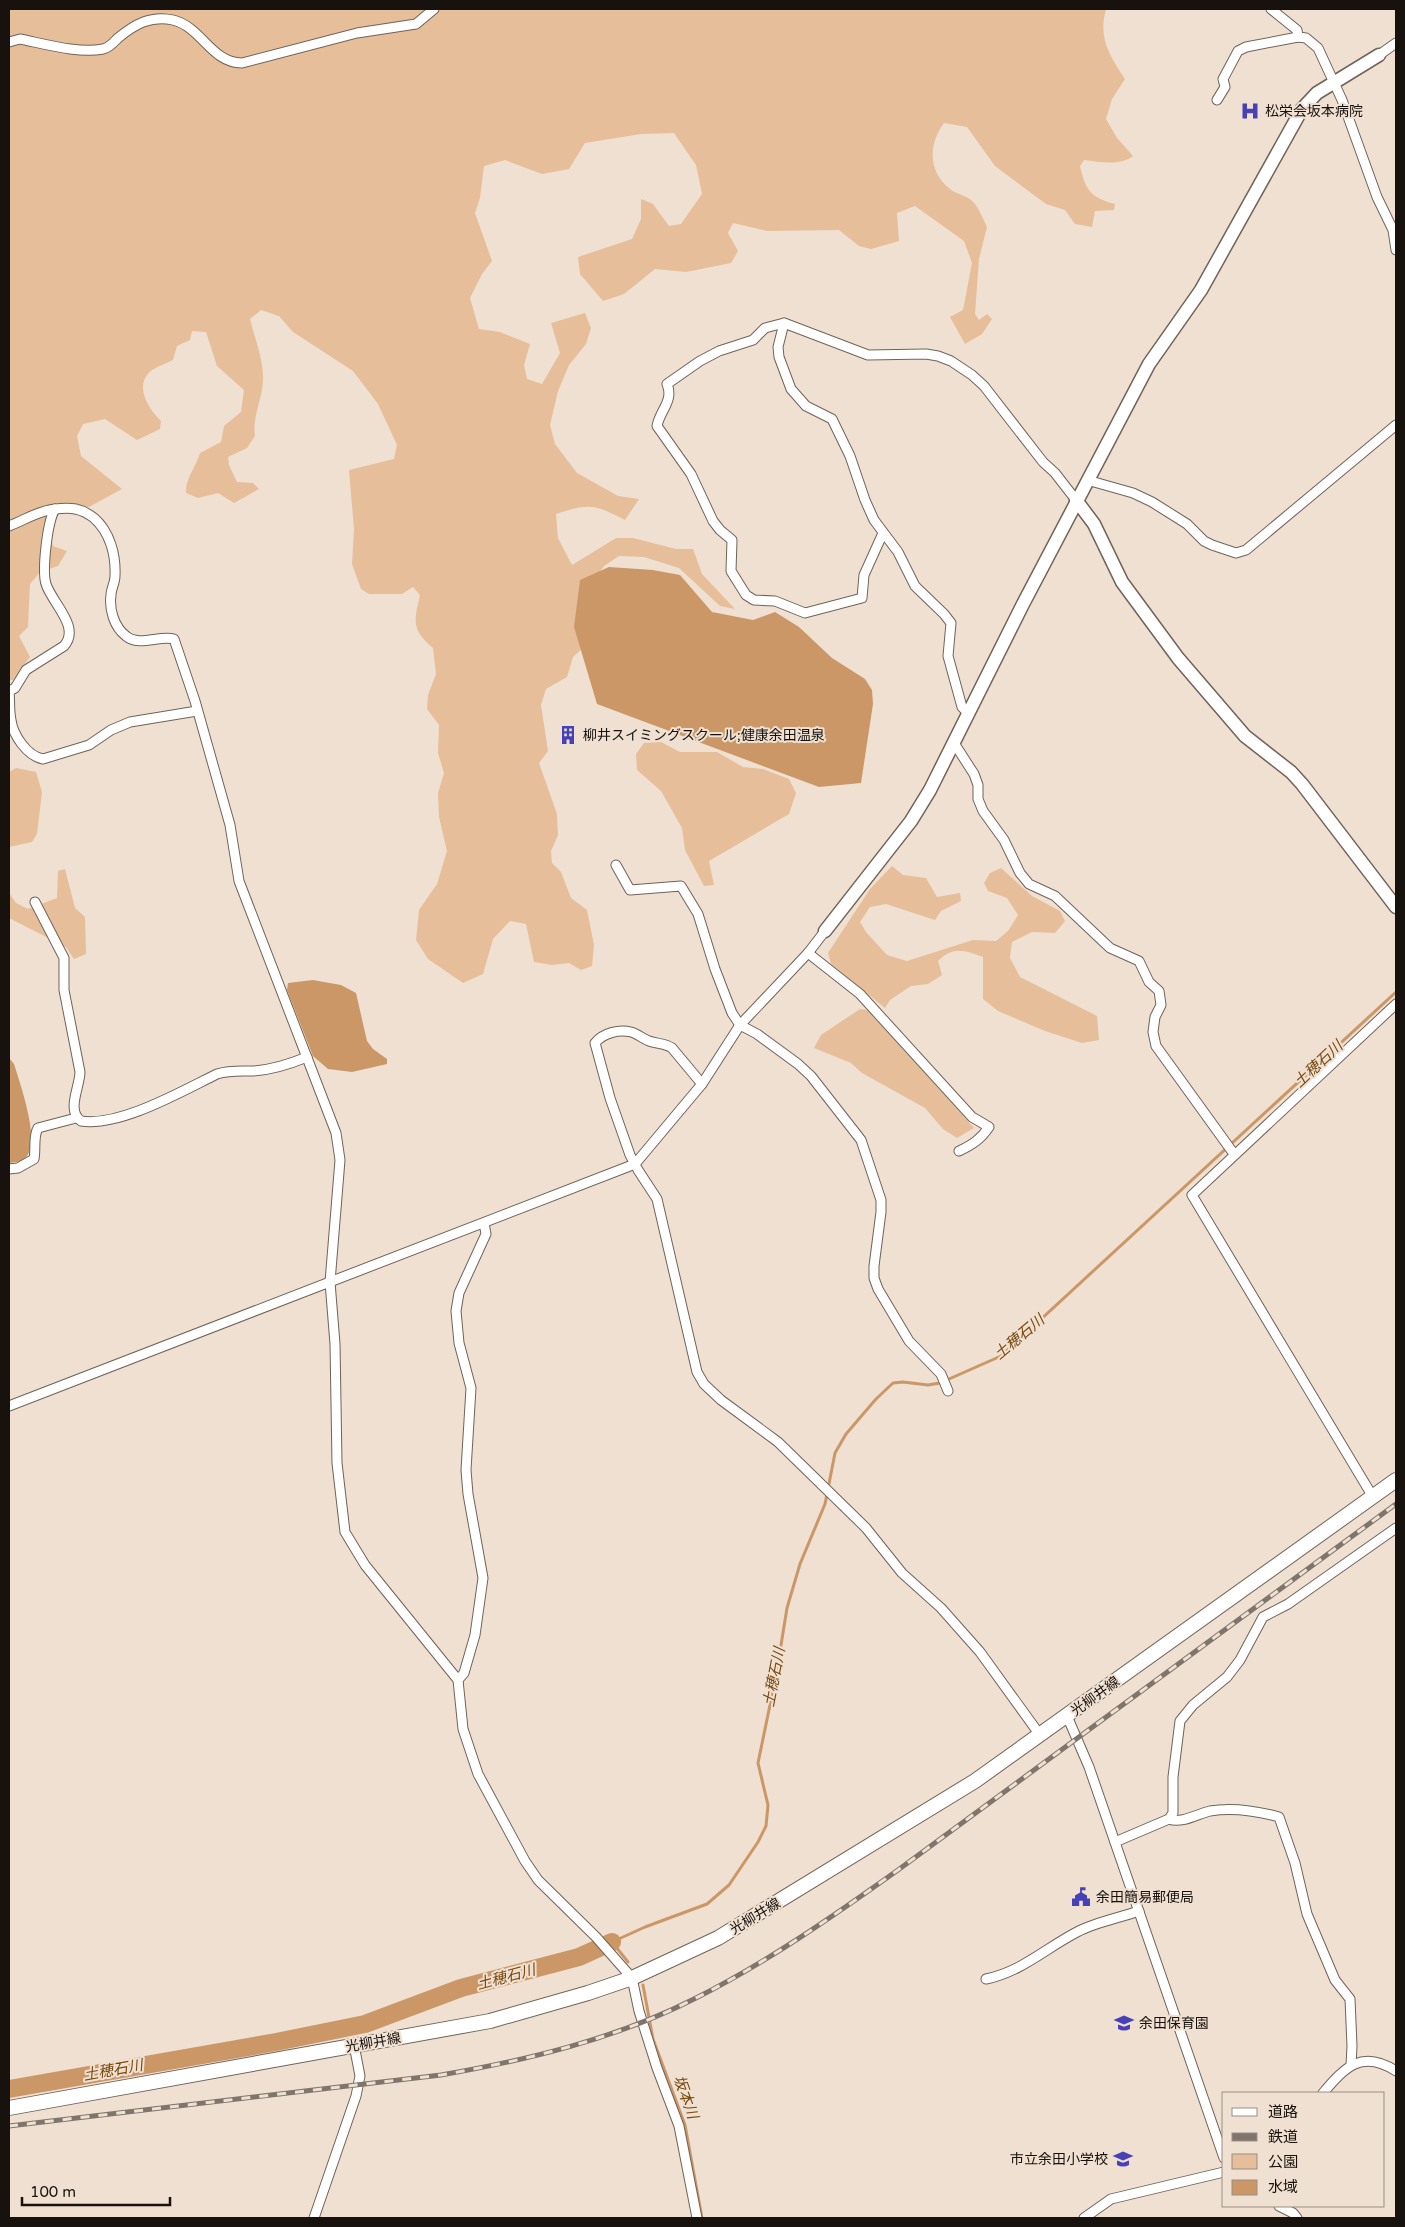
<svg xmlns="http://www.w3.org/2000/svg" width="1405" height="2227" viewBox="0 0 1405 2227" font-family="'Varela Round','Noto Sans JP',sans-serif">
<rect width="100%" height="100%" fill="#efe0d2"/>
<g fill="#e6be9a">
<path d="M9 9H1106C1098 38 1109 55 1125 79L1112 99 1106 119 1117 138 1133 156C1120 166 1100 162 1084 160L1080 166C1086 191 1090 197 1115 204L1114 210 1095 211 1092 227 1075 224 1065 210 1046 204 995 166 967 127 944 123C928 144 928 172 950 189 956 194 965 195 971 200 978 205 983 219 987 227L979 259 975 314 979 320 987 314 992 319 982 334 965 344 950 317 963 310 972 263 964 241 915 206 897 213 899 241 871 249 859 246 839 230 767 231 733 223 728 233 738 251 731 263 686 272 655 269 624 294 603 301 580 274 578 257 632 239 641 219V199L653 204 669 226 681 224 702 194 696 165 674 133 641 134 585 143 569 169 542 174 505 160 484 166 480 198 475 213 492 261 482 274 470 298 479 329 500 332 530 344 524 365 527 379 542 384 560 353 551 323 585 313 591 328 586 344 569 365 558 391 550 425 555 444 577 473 618 496 639 499 625 520C594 504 589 503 556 514L558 538 572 565 616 538H633L676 549H693L702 574 735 609 720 606 679 568 644 557 619 556 604 566 586 592 589 642 573 657 567 677 546 689 541 705 548 751 539 763 557 814 558 835 551 851 552 863 561 872 571 898 587 910 594 945 592 966 581 970 569 963 552 965 534 962 526 924 510 921 493 939 483 974 463 983 428 959 416 940 419 910 437 884 447 851 439 817 438 793 444 773 438 753 439 725 427 709 428 695 436 674 433 648C411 630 414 621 420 595L413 587 402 594H369L361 589 352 564 354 529 349 470 394 459 397 445 378 404 353 371 293 332 279 316 261 310 250 319C255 339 264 361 263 381 262 400 252 418 255 436L247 448 228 457 229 465 237 482 253 483 259 489 234 503 218 493 198 498 186 493C185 479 196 467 200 453L221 442 224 426 241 412 244 390 217 366 206 332 192 331 190 340 177 346 173 360C167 363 158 366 152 370 133 385 148 408 161 421L160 429 137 440 105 419 83 424 77 436 81 456 122 489 89 507 56 503C45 521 47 525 53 546L67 551 58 566 40 572 30 584 28 627 19 636 30 657 13 680H9Z"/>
<path d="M661 742 680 752H717L743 767 763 769 789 779 796 793 789 814 709 861 714 885 704 886 685 850 682 828 661 791 637 770 636 754 644 743Z"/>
<path d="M16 768 36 772 42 792 37 834 32 842 9 847V772Z"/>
<path d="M892 866 903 875 926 878 937 897 960 893 961 901 941 911 935 920 886 904 870 907 860 922 866 932 887 955 907 961 973 940 996 941 1008 931 1018 915 1007 898 988 891 984 883 990 873 1001 868 1032 896 1060 911 1065 921 1055 933 1032 932 1012 942 1010 958 1020 977 1097 1016 1099 1040 1082 1043 1045 1031 998 1011 983 999V957C964 950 953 946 938 961L942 975 928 984 911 986 890 1000 885 1008 831 964 828 953 870 889Z"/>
<path d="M65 869 75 908 85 917 86 954 74 959 66 947 9 918V893L16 903 28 909 57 898 58 871Z"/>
<path d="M860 1009 868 1010 974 1128 957 1138 943 1129 925 1108 862 1073 851 1063 814 1048 821 1035Z"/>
</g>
<g fill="#cb9766">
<path d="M609 567 653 570 680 575 712 612 753 620 775 612 799 627 832 658 865 679 872 690 873 704 861 783 819 787 597 704 574 627 580 580Z"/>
<path d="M313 980 341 985 356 993 367 1041 373 1049 387 1059V1064L352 1072 328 1069 313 1056 287 990 288 983Z"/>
<path d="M9 1058 14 1064C20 1083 40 1140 27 1156 22 1162 16 1162 9 1163Z"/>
</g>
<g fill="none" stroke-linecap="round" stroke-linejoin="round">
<g stroke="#cb9766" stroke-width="3">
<path d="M628 1962 612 1942 645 1927 707 1904 729 1885 758 1842 766 1826 768 1805 758 1763 776 1676 787 1608 800 1564 825 1504 835 1453 846 1434 876 1399 893 1383 903 1382 928 1385 940 1383 1001 1356 1396 992"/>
<path d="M643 1985 653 2039 685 2125 702 2218"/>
</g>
<path stroke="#cb9766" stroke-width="18" d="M9 2089 276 2042 365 2024 461 1988 579 1957 612 1942"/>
<g stroke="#706357" stroke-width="11">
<g id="street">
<path d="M1271 9 1297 30 1298 37"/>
<path d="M9 42 20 39C45 44 79 54 103 49 109 48 114 42 118 38 135 24 151 15 173 20 202 27 211 63 242 63L357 33 416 24 434 9"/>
<path d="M1379 55 1396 43"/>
<path d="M1217 100 1225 87 1223 79 1238 51 1246 47 1298 37 1306 38 1318 48 1342 100 1377 197 1393 230 1396 250"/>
<path d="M784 323 778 347 779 357 791 389 806 406 832 419 850 456 865 500 874 520 898 552 915 586 944 614 951 623 948 656 962 707 968 713"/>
<path d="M1087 480 1133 493 1152 502 1187 524 1204 541 1212 545 1236 553 1246 550 1396 425"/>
<path d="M9 526C25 520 37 511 55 509 71 507 81 508 94 518 110 532 116 555 115 576 115 583 111 589 111 595 109 609 114 627 126 636 139 647 159 635 174 639L195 701 230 825 239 881 336 1133 340 1160 330 1282 335 1344 337 1463 345 1532 365 1565 458 1680 463 1729 478 1774 525 1861 538 1880 596 1937 632 1978 639 2011 657 2068 679 2126 697 2218"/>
<path d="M883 533 864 575 862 598 805 613 775 601 754 600 746 595 731 571 732 540 720 530 713 521 691 474 657 426C660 410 674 401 667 384L700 361 719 351 753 340 765 328 784 323 868 355 926 354 938 356 951 361 972 375 984 386 1043 462 1055 473 1076 500"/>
<path d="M9 691C10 701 9 711 11 720 13 735 27 756 43 759L89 745 111 730 130 722 197 711"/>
<path d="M9 691 15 688 26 670 64 646C81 627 52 603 46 584 42 571 47 522 55 509"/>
<path d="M954 743 974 774 978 785V799L983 811 1004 840 1020 873 1029 884 1055 896 1110 948 1139 961 1149 982 1159 991 1161 1005 1155 1017 1153 1032 1156 1046 1234 1154"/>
<path d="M616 865 630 890 681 886 698 914 715 969 732 1013 740 1025 757 1034 798 1064 811 1076 861 1140 881 1200V1212L874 1266V1278L878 1289 909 1341 941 1374 948 1391"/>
<path d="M35 902 64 958V990L80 1072C80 1086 66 1111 81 1121 120 1127 182 1091 217 1074 229 1070 240 1071 253 1071 271 1070 290 1064 307 1057"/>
<path d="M808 953 860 994 972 1117 989 1127C981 1139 972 1145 959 1151"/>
<path d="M702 1084 672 1048C665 1043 657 1044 649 1041 643 1039 638 1034 631 1032 619 1029 603 1033 595 1043L610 1098 630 1155 638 1170 657 1199 697 1372 704 1384 721 1400 778 1442 866 1528 902 1573 941 1608 980 1652 1040 1735"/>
<path d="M9 1169 18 1168 34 1159C36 1149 33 1136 38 1128L76 1118"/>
<path d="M9 1406 635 1164 702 1084 740 1025 808 953 825 931"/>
<path d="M1373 1497 1192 1195 1396 1004"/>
<path d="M458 1680 464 1673 475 1635 483 1578 468 1494 466 1470 471 1388 459 1343 456 1311 459 1293 486 1234 484 1223"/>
<path d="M1067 1716 1089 1767 1224 2158"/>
<path d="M1169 1819C1182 1824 1197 1814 1210 1811 1233 1807 1257 1811 1279 1817L1295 1863 1307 1914 1335 1980 1350 1999 1352 2046 1351 2065"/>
<path d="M1115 1842 1169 1819 1173 1813V1777L1180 1721 1193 1705 1227 1677 1240 1660 1263 1617 1288 1604 1396 1528"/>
<path d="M986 1979C1021 1972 1046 1948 1077 1932 1096 1922 1119 1918 1139 1911"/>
<path d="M1323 2093C1345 2067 1362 2049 1396 2071"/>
<path d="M1279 2206 1293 2213 1297 2218"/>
<path d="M314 2218 356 2096 360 2076 354 2045"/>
<path d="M1084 2218 1111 2199 1224 2172"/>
</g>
</g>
<g stroke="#706357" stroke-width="15">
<g id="secondary">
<path d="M1076 500 1094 524 1122 582 1178 658 1245 736 1291 772 1302 784 1396 907"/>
<path d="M825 931 911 821 930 790 1022 606 1149 364 1201 290 1302 109 1317 93 1379 55"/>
</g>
</g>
<g stroke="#706357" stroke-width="16">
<path id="primary" d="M9 2108 490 2021 588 1993 632 1978 718 1938 975 1781 1396 1480"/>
</g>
<use href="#street" stroke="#fff" stroke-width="9"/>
<use href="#secondary" stroke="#fff" stroke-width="12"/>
<use href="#primary" stroke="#fff" stroke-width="14"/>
<g stroke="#7f756c" stroke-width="5">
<path id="rail" d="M9 2126 441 2075C528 2060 615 2039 694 1999 766 1963 832 1917 898 1870L1396 1504"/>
</g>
<use href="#rail" stroke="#efe0d2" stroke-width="3" stroke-dasharray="9" stroke-linecap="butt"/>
</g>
<defs>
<g id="hospital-bare" transform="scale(1.5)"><path d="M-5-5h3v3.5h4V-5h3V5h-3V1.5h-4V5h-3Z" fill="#4741b7" stroke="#efe0d2" stroke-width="2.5" paint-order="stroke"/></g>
<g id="building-bare" transform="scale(1.5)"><path d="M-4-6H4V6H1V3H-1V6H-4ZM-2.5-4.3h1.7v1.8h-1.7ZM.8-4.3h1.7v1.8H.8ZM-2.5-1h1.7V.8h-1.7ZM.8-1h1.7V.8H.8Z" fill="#4741b7" stroke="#efe0d2" stroke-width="2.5" paint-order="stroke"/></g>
<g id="civic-bare" transform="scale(1.5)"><path d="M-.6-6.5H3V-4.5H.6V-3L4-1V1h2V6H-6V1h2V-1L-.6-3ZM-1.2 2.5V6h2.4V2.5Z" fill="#4741b7" stroke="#efe0d2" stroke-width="2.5" paint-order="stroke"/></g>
<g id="school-bare" transform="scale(1.5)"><path d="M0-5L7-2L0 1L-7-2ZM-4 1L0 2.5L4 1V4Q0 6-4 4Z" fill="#4741b7" stroke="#efe0d2" stroke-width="2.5" paint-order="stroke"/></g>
</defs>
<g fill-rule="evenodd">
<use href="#hospital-bare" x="1250" y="111"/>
<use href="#building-bare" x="568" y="735"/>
<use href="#civic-bare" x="1081" y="1897"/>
<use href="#school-bare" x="1124" y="2023"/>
<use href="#school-bare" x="1123" y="2159"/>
</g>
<g text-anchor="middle" stroke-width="4" stroke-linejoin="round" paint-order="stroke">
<g font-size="14" fill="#17120d" stroke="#efe0d2" text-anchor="start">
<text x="1265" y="116">松栄会坂本病院</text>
<text x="583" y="740">柳井スイミングスクール;健康余田温泉</text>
<text x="1096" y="1902">余田簡易郵便局</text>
<text x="1139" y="2028">余田保育園</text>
<text x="1108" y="2164" text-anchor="end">市立余田小学校</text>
</g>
<g font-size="14" fill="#17120d" stroke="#efe0d2">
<text transform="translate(1095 1696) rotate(-36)" y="5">光柳井線</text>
<text transform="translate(755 1916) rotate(-31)" y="5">光柳井線</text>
<text transform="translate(373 2042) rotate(-10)" y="5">光柳井線</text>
</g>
<g font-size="15" font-style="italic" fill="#79480c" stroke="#efe0d2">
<text transform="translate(1318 1064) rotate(-43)" y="5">土穂石川</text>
<text transform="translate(1019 1337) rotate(-40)" y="5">土穂石川</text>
<text transform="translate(774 1677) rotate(-79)" y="5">土穂石川</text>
<text transform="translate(506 1977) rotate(-15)" y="5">土穂石川</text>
<text transform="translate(113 2070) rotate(-10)" y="5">土穂石川</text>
<text transform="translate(686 2097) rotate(70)" y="5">坂本川</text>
</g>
</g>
<rect width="1405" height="2227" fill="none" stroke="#17120d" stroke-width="20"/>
<rect x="1222" y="2092" width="162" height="115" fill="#efe0d2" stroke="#998e83"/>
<rect x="1232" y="2108" width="25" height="8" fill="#ffffff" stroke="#998e83"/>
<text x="1268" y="2117" font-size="15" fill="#17120d">道路</text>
<rect x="1232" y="2133" width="25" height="8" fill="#7f756c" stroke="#998e83"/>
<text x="1268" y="2142" font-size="15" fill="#17120d">鉄道</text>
<rect x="1232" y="2154" width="25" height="15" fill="#e6be9a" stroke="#998e83"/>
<text x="1268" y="2167" font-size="15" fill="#17120d">公園</text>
<rect x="1232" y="2180" width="25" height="15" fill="#cb9766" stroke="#998e83"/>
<text x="1268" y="2192" font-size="15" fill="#17120d">水域</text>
<path d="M22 2197v8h148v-8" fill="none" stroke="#17120d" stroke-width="2.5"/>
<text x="30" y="2197" font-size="15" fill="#17120d" stroke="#efe0d2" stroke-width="4" paint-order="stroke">100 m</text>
</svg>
